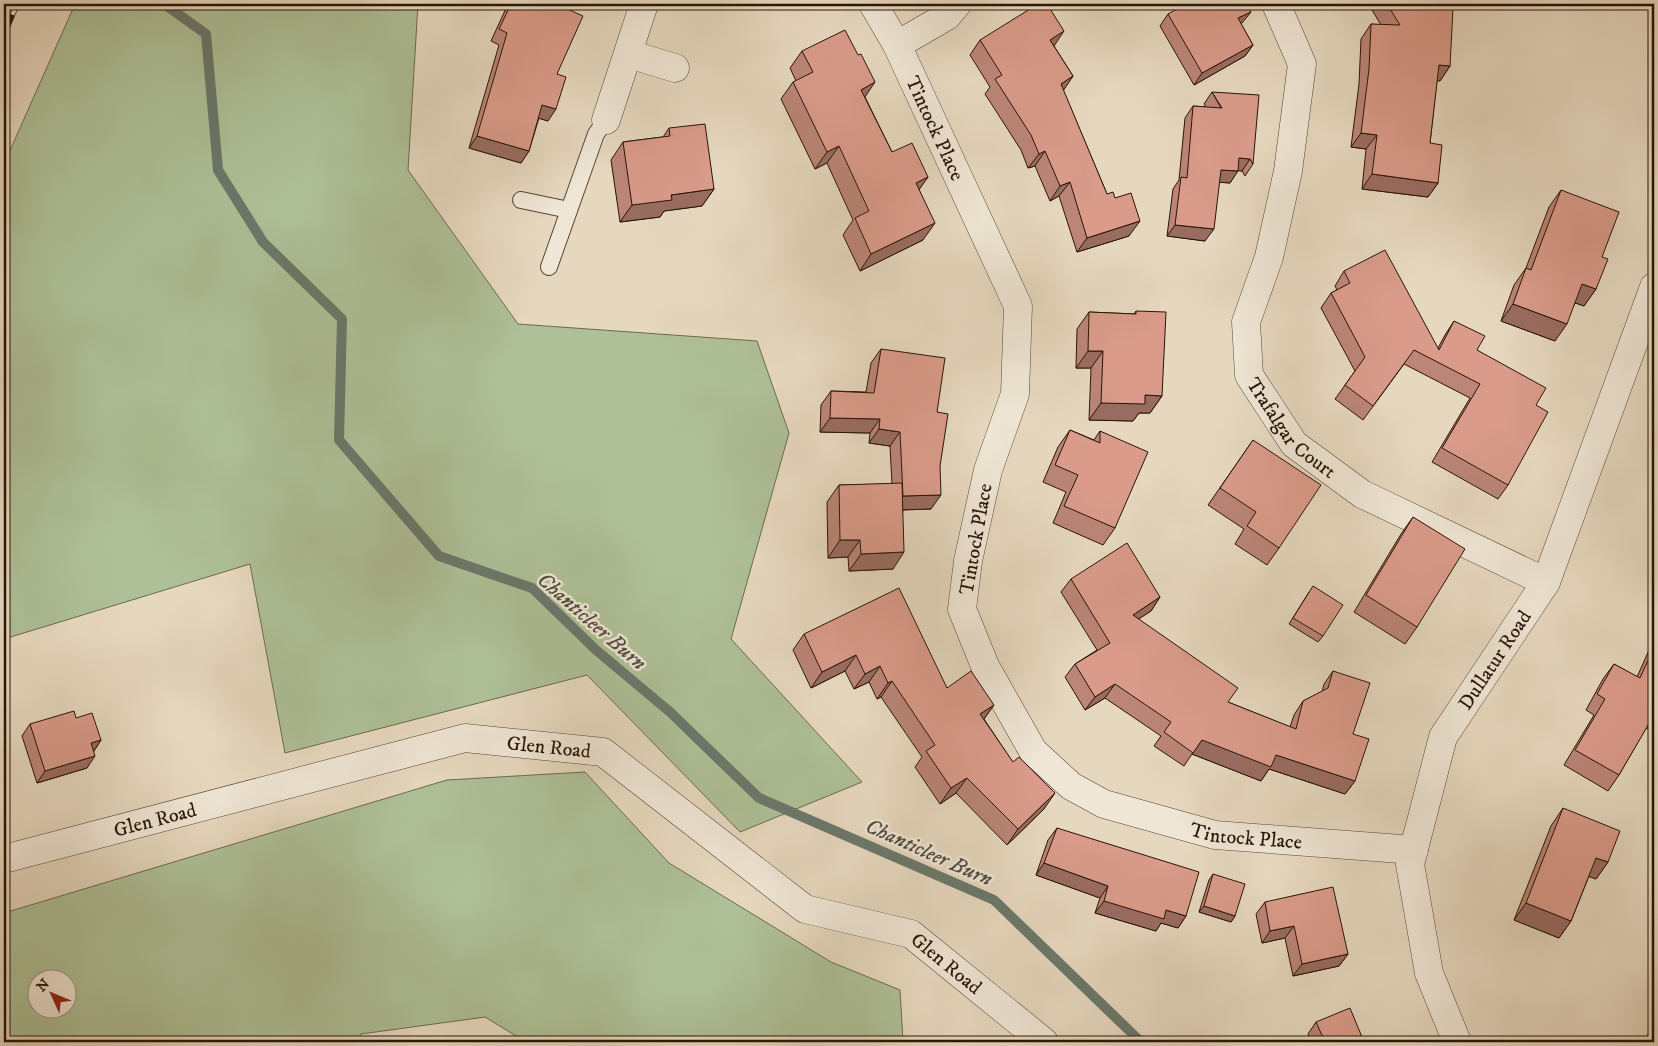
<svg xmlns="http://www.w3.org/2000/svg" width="1658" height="1046" viewBox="0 0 1658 1046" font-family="'IM FELL DW Pica',serif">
<rect width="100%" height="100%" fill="#e6d8bf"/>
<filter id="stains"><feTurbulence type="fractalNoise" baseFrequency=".004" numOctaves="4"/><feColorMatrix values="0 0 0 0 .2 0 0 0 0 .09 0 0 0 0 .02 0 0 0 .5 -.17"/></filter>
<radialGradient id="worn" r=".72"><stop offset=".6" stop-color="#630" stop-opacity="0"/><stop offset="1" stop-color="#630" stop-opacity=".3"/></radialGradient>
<g fill="#aec097" stroke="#6c6a4e" fill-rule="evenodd">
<path d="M75 4H418L408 170 518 324 757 341 789 433 731 639 862 782 740 832 587 675 285 753 250 564 4 639V164Z"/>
<path d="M585 772 669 863 831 962 900 990 903 1042H526L485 1017 361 1034 356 1042H4V913L447 780ZM38 978H68V1008H38Z"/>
</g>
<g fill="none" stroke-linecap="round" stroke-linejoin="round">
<path stroke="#6b786b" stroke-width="10" d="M164 4 206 34 218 170 263 242 342 319 339 440 439 556 532 588 596 650 670 712 759 798 994 900 1141 1042"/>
<g stroke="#584534" stroke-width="18">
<g id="lane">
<path d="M521 200 569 210"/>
<path d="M549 267 596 134 606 120"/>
</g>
</g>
<g stroke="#584534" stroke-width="29">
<g id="street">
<path id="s1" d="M873 4 897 45 1018 306 1015 394 988 470 968 561 962 609 985 666 1033 751 1071 786 1104 804 1215 835 1414 850"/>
<path id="s2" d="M1276 4 1302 64 1288 171 1269 257 1246 322 1249 375 1294 444 1362 494 1546 582"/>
<path d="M897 45 947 16 957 4"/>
<path d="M629 54 675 68"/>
<path d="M606 120 644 4"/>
<path id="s3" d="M4 859 465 738 603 752 805 909 911 934 1044 1042"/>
<path id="s4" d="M1457 1042 1429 973 1410 864 1443 737 1546 582 1654 287"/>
</g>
</g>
<use href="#lane" stroke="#efe6d5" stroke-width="16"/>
<use href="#street" stroke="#efe6d5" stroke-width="28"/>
<g stroke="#291406" stroke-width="5.5">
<path id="rail" d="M4 35 17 4"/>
</g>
<use href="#rail" stroke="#efe6d5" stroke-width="4" stroke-dasharray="11" stroke-linecap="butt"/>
</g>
<g fill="#bb8577" stroke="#291406">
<path d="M508 4H556L557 74 548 121 539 118 529 151 521 163 469 148 499 45 491 41Z"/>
<path d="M1370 4H1432V6L1450 66 1440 81 1437 80 1430 143 1438 183 1428 197 1362 189 1366 149 1351 147 1359 84 1361 39 1371 24 1381 25 1369 5Z"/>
<path d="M1168 14 1242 23 1241 24 1253 45 1245 56 1194 85 1160 26Z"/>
<path d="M980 40 1054 46 1073 76 1063 90 1107 194 1129 236 1077 252 1059 196 1050 201 1035 166 1028 168 1021 150 985 94 990 87 970 55Z"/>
<path d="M802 51 865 97 892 152 928 177 919 189 923 240 860 271 843 235 853 220 827 163 815 169 781 99 793 82 796 81 790 68Z"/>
<path d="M1212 92 1253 164 1245 176 1242 171 1238 170 1230 183 1219 182 1205 241 1167 236 1173 189 1179 180 1185 118 1193 106 1206 107 1204 104Z"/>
<path d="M669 128 714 189 702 206 664 211 660 217 620 222 611 160 623 142 663 137Z"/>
<path d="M1561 190 1602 257 1596 289 1584 306 1575 303 1555 341 1501 321 1514 285 1526 268 1549 207Z"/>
<path d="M1344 271 1438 348 1445 335 1454 321 1477 350 1536 405 1508 485 1498 499 1432 462 1470 398 1404 364 1363 420 1335 399 1355 371 1321 308 1331 293 1337 290 1335 286Z"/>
<path d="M1136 311 1162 396 1150 413H1139L1133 421 1089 420 1091 368H1076L1077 329 1089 312 1134 314Z"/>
<path d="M881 349 937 412 931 509 903 510 893 569 849 571 848 557 828 558 827 502 839 485 892 484 890 446 869 443 870 433 820 432 821 405 831 391 866 392 871 363Z"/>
<path d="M1070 430 1094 440 1100 431 1115 528 1103 545 1053 523 1066 492 1043 482 1058 447Z"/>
<path d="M1253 440 1279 548 1267 565 1235 544 1244 529 1208 505Z"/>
<path d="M1413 517 1417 627 1405 644 1354 612 1401 534Z"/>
<path d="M1071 579 1160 597 1151 611 1138 619 1228 702 1290 727 1294 715 1303 701 1322 692 1324 684 1333 671 1353 734 1355 781 1345 794 1269 769 1261 781 1192 754 1184 766 1154 746 1161 736 1105 698 1085 710 1065 677 1075 664 1097 650 1061 592Z"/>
<path d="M1309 592 1323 636 1318 642 1289 624Z"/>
<path d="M804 634 994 705 984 719 1044 809 1007 845 956 793 940 804 915 767 922 757 881 697 877 699 869 682 854 689 845 671 811 688 793 650Z"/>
<path d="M1654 639V733L1646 728 1619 775 1608 791 1564 765 1594 715 1586 710 1603 679 1614 664 1637 677Z"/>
<path d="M76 718 101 740 94 751 87 768 37 783 22 736 30 724Z"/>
<path d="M1563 808 1608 862 1596 879 1589 876 1571 921 1559 938 1514 920 1551 826Z"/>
<path d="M1057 828 1186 916 1178 928 1161 923 1156 931 1095 913 1100 898 1036 875 1048 840Z"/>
<path d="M1213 874 1235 916 1231 922 1199 912 1209 880Z"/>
<path d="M1265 902 1348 954 1339 966 1293 976 1285 938 1262 943 1256 914Z"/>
<path d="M1316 1022 1364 1042H1312L1308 1034Z"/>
<path d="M1654 1025V1042H1644L1647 1036Z"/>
</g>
<g fill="#996c61" stroke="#291406">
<path d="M1251 12 1242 23 1230 30 1238 18Z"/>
<path d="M1064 31 1054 46 1050 40Z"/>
<path d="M1253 45 1245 56 1194 85 1202 73Z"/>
<path d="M1439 65 1450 66 1440 81 1429 80Z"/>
<path d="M1073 76 1063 91 1061 84Z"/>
<path d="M875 82 863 100 861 90Z"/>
<path d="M542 105 556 109 548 121 534 117Z"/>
<path d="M1361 133 1377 135 1366 149 1351 147Z"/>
<path d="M477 136 529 151 521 163 469 148Z"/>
<path d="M839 146 827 163 815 169 827 152Z"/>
<path d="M1045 151 1035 166 1028 168 1039 154Z"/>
<path d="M1239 158 1250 159 1242 171 1231 170Z"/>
<path d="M1221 170 1238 171 1230 183 1213 182Z"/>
<path d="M1372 174 1438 183 1428 197 1362 189Z"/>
<path d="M928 177 916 194V183Z"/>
<path d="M1070 182 1059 196 1050 201 1060 186Z"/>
<path d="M714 189 702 206 664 211 660 217 620 222 632 205 671 195Z"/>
<path d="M1140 221 1129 236 1077 252 1087 238Z"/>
<path d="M935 223 923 240 860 271 871 254Z"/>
<path d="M1175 225 1214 229 1205 241 1167 236Z"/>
<path d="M1582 284 1596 289 1584 306 1570 301Z"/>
<path d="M1513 304 1567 324 1555 341 1501 321Z"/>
<path d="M1088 351H1103L1091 368H1076Z"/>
<path d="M1145 395 1162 396 1150 413H1139L1133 421 1089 420 1101 403Z"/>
<path d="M830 418 880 419 870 433 820 432Z"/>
<path d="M879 429 900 432 890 446 869 443Z"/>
<path d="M941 495 931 509 893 510 903 496Z"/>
<path d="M840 540H860L848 557 828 558Z"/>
<path d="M904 552 893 569 849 571 861 554Z"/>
<path d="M1160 597 1151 611 1123 629 1133 615Z"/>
<path d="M856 655 845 671 811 688 822 672Z"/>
<path d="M880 666 869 682 854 689 865 674Z"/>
<path d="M892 681 881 697 877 699 888 683Z"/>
<path d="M1115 684 1105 698 1085 710 1095 697Z"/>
<path d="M994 705 983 720 980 714Z"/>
<path d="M101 740 93 752 91 743Z"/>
<path d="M1202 740 1276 755 1355 781 1345 794 1269 769 1261 781 1192 754Z"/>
<path d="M95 756 87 768 37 783 45 771Z"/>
<path d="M967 778 956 793 940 804 951 788Z"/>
<path d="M1055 793 1044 809 1007 845 1018 829Z"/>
<path d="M1596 858 1608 862 1596 879 1584 875Z"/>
<path d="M1044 863 1108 886 1100 898 1036 875Z"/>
<path d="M1104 901 1166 910 1186 916 1178 928 1161 923 1156 931 1095 913Z"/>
<path d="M1526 903 1571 921 1559 938 1514 920Z"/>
<path d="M1204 906 1235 916 1231 922 1199 912Z"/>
<path d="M1294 926 1285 938 1262 943 1270 931Z"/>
<path d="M1348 954 1339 966 1293 976 1302 964Z"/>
</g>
<g fill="#da9b8a" stroke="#291406">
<path d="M511 4H556L583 16 557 74 566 77 556 109 542 105 529 151 477 136 507 33 499 29Z"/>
<path d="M1038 4H1047L1064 31 1050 40 1073 76 1061 84 1107 194 1113 192 1115 198 1131 193 1140 221 1087 238 1070 182 1060 186 1045 151 1039 154 1031 135 995 79 1002 75 980 40Z"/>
<path d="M1186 4H1246L1251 12 1238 18 1253 45 1202 73 1168 14Z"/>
<path d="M1387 4H1432V6L1453 8 1450 66 1439 65 1430 143 1442 145 1438 183 1372 174 1377 135 1361 133 1369 69 1371 24 1400 25Z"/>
<path d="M845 30 858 55 861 54 875 82 861 90 892 152 912 143 928 177 916 183 935 223 871 254 855 218 869 211 839 146 827 152 793 82 813 72 802 51Z"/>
<path d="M1212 92 1259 95 1253 164 1250 159 1239 158 1238 171 1221 170 1214 229 1175 225 1181 177 1187 178 1193 106 1222 108Z"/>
<path d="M705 124 714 189 671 195 672 200 632 205 623 142 670 136 669 128Z"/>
<path d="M1561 190 1619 212 1602 257 1608 259 1596 289 1582 284 1567 324 1513 304 1526 268 1531 270Z"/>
<path d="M1385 250 1439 350 1454 321 1485 336 1477 350 1546 388 1536 405 1548 412 1508 485 1442 448 1480 384 1414 350 1373 406 1345 385 1365 357 1331 293 1350 283 1344 271Z"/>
<path d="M1136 311 1166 312 1162 396 1145 395V404L1101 403 1103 351H1088L1089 312 1136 314Z"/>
<path d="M881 349 945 358 937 412 948 414 940 466 941 495 903 496 900 432 879 429 880 419 830 418 831 391 874 393Z"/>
<path d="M1070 430 1100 443V431L1148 452 1115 528 1064 506 1078 475 1055 465Z"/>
<path d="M1253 440 1321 485 1279 548 1247 526 1256 512 1220 488Z"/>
<path d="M902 483 904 552 861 554 860 540H840L839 485Z"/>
<path d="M1413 517 1465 549 1417 627 1366 595Z"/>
<path d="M1127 543 1160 597 1133 615 1238 688 1228 702 1296 729 1303 701 1328 688 1333 671 1370 683 1353 734 1369 739 1355 781 1276 755 1271 767 1202 740 1193 753 1164 732 1171 722 1115 684 1095 697 1075 664 1110 643 1071 579Z"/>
<path d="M1313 586 1343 605 1323 636 1293 618Z"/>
<path d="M899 588 947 688 971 671 994 705 980 714 1013 762 1019 757 1055 793 1018 829 967 778 951 788 926 751 935 745 892 681 888 683 880 666 865 674 856 655 822 672 804 634Z"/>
<path d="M1654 647V715L1619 775 1575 750 1605 699 1597 694 1614 664 1640 678Z"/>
<path d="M74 711 76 718 92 713 101 740 91 743 95 756 45 771 30 724Z"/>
<path d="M1563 808 1620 831 1608 862 1596 858 1571 921 1526 903Z"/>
<path d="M1057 828 1199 872 1186 916 1166 910 1164 919 1104 901 1108 886 1044 863Z"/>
<path d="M1213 874 1245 884 1235 916 1204 906Z"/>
<path d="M1333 887 1348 954 1302 964 1294 926 1270 931 1265 902Z"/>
<path d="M1350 1008 1364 1042H1325L1316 1022Z"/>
<path d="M1654 1026V1042H1649Z"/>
<path d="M1376 1040 1378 1042H1371Z"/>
</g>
<g text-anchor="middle" stroke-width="5" stroke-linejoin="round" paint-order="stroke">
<g font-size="20" fill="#291406" stroke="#efe6d5">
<text dy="7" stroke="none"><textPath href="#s1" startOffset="139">Tintock Place</textPath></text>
<text dy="7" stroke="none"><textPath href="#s2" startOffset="452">Trafalgar Court</textPath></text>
<text transform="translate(975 539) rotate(-80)" y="7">Tintock Place</text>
<text dy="7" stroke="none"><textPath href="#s4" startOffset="409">Dullatur Road</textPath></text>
<text dy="7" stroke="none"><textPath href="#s3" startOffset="561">Glen Road</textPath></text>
<text dy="7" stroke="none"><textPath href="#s3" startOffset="156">Glen Road</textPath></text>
<text dy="7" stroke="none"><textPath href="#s1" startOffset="1040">Tintock Place</textPath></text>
<text dy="7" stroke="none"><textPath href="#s3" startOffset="1026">Glen Road</textPath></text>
</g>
<g font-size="21" font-style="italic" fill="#504e41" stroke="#efe6d5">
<text transform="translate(592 621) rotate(41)" y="7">Chanticleer Burn</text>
<text transform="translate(929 852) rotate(24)" y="7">Chanticleer Burn</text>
</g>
</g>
<rect width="1658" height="1046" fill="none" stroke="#e6d8bf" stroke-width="20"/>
<rect x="5" y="5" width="1648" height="1036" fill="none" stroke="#291406" stroke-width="2.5"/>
<rect x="10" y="10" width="1638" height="1026" fill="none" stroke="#291406"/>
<g transform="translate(52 994) rotate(314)"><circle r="24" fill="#efe6d5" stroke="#a09282"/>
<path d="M0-4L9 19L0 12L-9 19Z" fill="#8f2418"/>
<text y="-8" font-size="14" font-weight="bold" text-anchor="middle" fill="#291406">N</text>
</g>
<rect width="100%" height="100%" filter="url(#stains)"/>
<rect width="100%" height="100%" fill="url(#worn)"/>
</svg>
